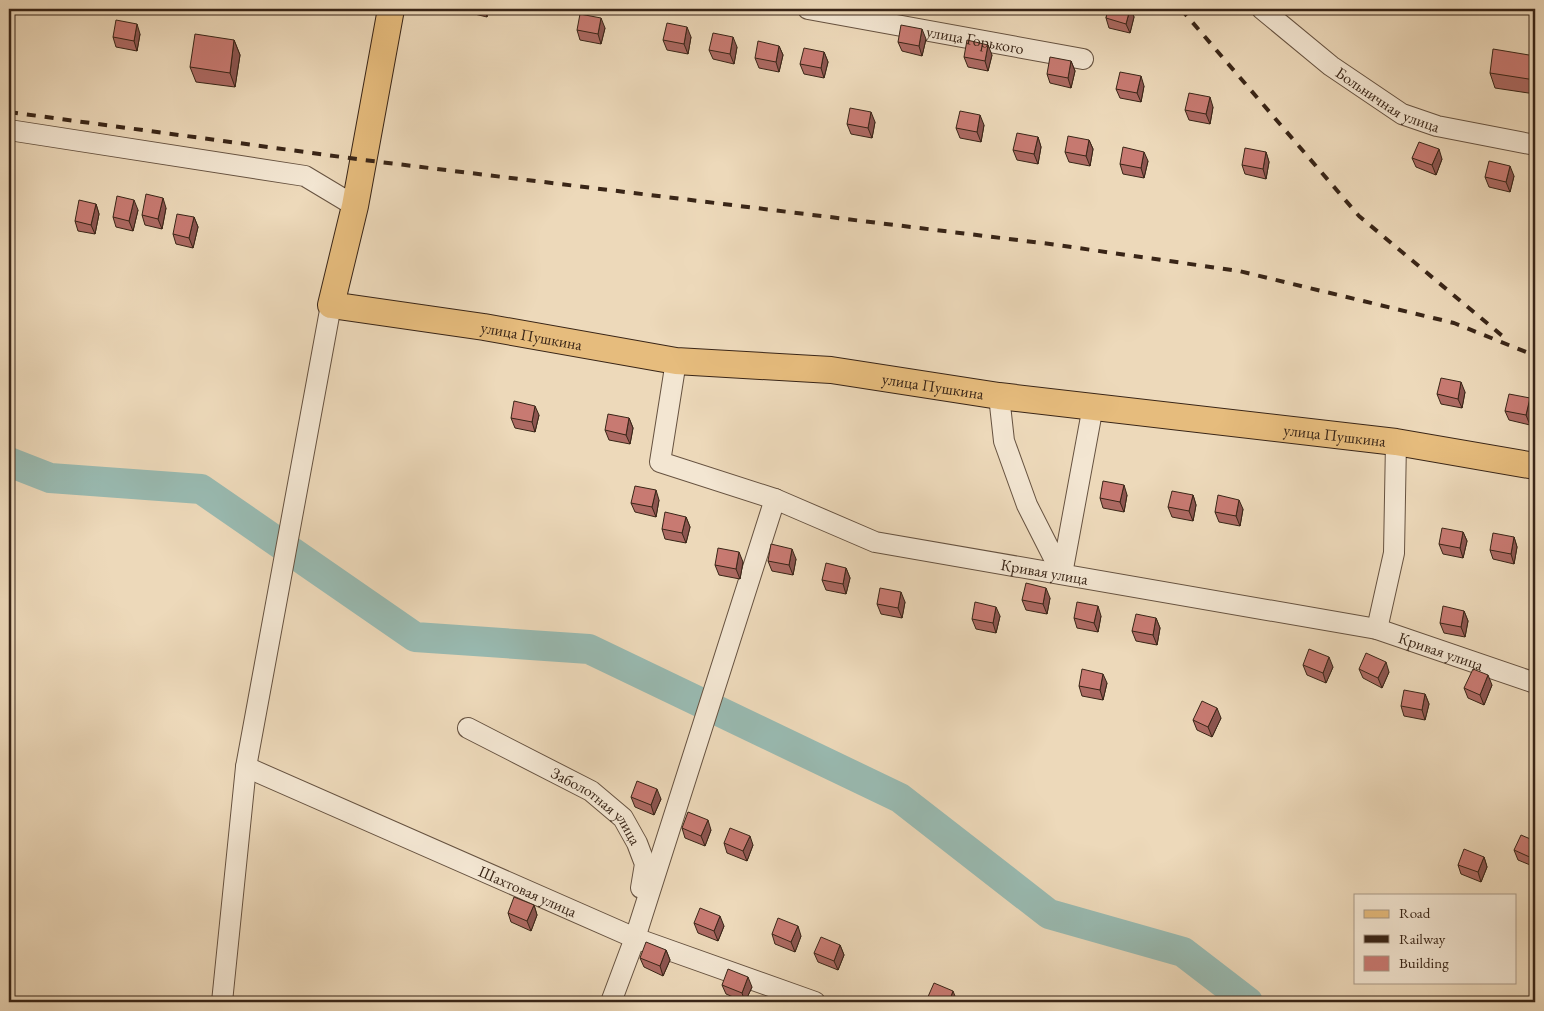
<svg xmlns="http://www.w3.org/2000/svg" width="1544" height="1011" viewBox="0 0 1544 1011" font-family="'EB Garamond',serif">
<rect width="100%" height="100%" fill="#edd9ba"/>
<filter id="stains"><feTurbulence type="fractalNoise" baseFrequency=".004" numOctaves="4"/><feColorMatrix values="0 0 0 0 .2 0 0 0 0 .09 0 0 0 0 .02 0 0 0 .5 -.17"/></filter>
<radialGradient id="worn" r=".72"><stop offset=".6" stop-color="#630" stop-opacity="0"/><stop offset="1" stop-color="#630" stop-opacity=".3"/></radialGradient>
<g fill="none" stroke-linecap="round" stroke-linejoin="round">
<path stroke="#99bab1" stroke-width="30" d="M9 462 50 478 201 489 415 637 589 649 900 798 1049 914 1183 952 1248 1002"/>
<g stroke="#665240" stroke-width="22">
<g id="minor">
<path id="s1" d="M808 9 1083 59"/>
<path id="s2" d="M1262 9 1331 66 1402 114 1437 126 1535 145"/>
<path d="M9 130 305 176 355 206"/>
<path id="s3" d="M676 361 660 462 775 499 875 542 1377 629 1535 683"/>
<path d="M999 396 1004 441 1027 505 1062 574 1093 406"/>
<path d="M1377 629 1394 553 1396 442"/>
<path id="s4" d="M468 728 591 791 623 818 637 843 645 864 641 888"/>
<path id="s5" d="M246 767 635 938 815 1002"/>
<path d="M222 1002 246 767 331 305"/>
<path d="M611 1002 635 938 775 499"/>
</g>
</g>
<g stroke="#392517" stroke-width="28">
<g id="major">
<path id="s6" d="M391 9 355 206 331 305 484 327 676 361 831 370 999 396 1396 442 1535 466"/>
</g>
</g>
<use href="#minor" stroke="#f3e6d2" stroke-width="20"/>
<use href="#major" stroke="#e6bc7d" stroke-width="26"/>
<g stroke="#392517" stroke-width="4" stroke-dasharray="9 9" stroke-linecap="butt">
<path d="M1181 9 1359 216 1506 339"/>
<path d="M9 112 364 160 1050 244 1239 271 1454 323 1526 352"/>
</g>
</g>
<g fill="#ac6962" stroke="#392517">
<path d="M464 9H488L487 17 466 12Z"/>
<path d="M1108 9H1131L1134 17 1130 33 1109 28 1106 18Z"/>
<path d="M605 28 601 44 580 40 577 30Z"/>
<path d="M140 34 137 51 116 47 113 37Z"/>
<path d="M691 37 688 54 667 50 663 40Z"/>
<path d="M926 39 922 56 902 51 898 42Z"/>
<path d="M234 40 240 55 235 87 196 82 190 67Z"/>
<path d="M779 46 783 55 779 72 759 68 755 58Z"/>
<path d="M737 47 734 64 713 59 709 50Z"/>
<path d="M824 52 828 62 824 78 804 74 800 64Z"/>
<path d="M992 55 988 71 968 67 964 57Z"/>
<path d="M1535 56V94L1495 88 1490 73Z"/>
<path d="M1071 61 1075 71 1071 88 1050 83 1047 74Z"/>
<path d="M1144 86 1141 102 1120 98 1116 89Z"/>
<path d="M1213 107 1210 124 1189 120 1185 110Z"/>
<path d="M875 122 872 138 851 134 847 124Z"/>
<path d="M984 125 981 142 960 138 956 128Z"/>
<path d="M1038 137 1041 147 1038 164 1017 160 1013 150Z"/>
<path d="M1089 140 1093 149 1090 166 1069 162 1065 152Z"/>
<path d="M1266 152 1269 162 1266 179 1245 174 1242 165Z"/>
<path d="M1412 158 1442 159 1436 175 1416 167Z"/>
<path d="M1148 161 1144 178 1123 174 1120 164Z"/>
<path d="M1514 176 1510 192 1489 187 1485 177Z"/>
<path d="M96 204 99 214 95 234 78 231 75 221Z"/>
<path d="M166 208 162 229 145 225 142 215Z"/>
<path d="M138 210 133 231 116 227 113 217Z"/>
<path d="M194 217 198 227 193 248 176 244 173 234Z"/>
<path d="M1465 392 1462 408 1441 404 1437 394Z"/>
<path d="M1530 398 1533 408 1530 425 1509 420 1505 411Z"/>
<path d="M539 415 535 432 515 428 511 418Z"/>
<path d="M629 418 633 428 630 444 609 440 605 430Z"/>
<path d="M1127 495 1124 512 1103 508 1100 498Z"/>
<path d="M1193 495 1196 505 1193 521 1172 517 1168 507Z"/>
<path d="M659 500 656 517 635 512 631 503Z"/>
<path d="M1243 509 1240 526 1219 522 1215 512Z"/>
<path d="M686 517 690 527 686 543 665 539 662 529Z"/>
<path d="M1463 532 1467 541 1463 558 1443 554 1439 544Z"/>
<path d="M1514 537 1517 547 1514 564 1493 559 1490 550Z"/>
<path d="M796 559 793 575 772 571 768 561Z"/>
<path d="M743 562 740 579 719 575 715 565Z"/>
<path d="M846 568 850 578 846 594 826 590 822 580Z"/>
<path d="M1050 598 1047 614 1026 610 1022 600Z"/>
<path d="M905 602 902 618 881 614 877 604Z"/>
<path d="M1464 611 1468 621 1465 637 1444 633 1440 623Z"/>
<path d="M1000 616 996 633 976 629 972 619Z"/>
<path d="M1101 616 1098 632 1077 628 1074 618Z"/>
<path d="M1156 618 1160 628 1157 645 1136 641 1132 631Z"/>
<path d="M1303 665 1333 667 1326 683 1307 675Z"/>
<path d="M1359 669 1389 672 1382 688 1363 678Z"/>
<path d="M1107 683 1103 700 1082 696 1079 686Z"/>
<path d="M1492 685 1484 705 1468 698 1464 688Z"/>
<path d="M1425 694 1429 704 1425 720 1404 716 1401 706Z"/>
<path d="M1221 718 1212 737 1197 730 1193 720Z"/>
<path d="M631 797 661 799 654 815 635 807Z"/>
<path d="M682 828 711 830 705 846 685 838Z"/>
<path d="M1535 841V867L1518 860 1514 850Z"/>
<path d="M724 843 753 845 747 861 727 853Z"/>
<path d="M1484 857 1487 867 1481 882 1461 874 1458 865Z"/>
<path d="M534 905 537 915 531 931 511 922 508 913Z"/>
<path d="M694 923 724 926 718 941 698 933Z"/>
<path d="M772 934 801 936 795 952 775 944Z"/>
<path d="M840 945 844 955 838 970 818 962 814 953Z"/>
<path d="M666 950 670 960 663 976 644 967 640 958Z"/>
<path d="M722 985 752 987 745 1002 726 994Z"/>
<path d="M927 999 957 1001 956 1002H928Z"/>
</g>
<g fill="#8c5550" stroke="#392517">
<path d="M484 9H488L487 17Z"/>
<path d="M1130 9H1131L1134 17 1130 33 1126 24Z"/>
<path d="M601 18 605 28 601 44 598 34Z"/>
<path d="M137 24 140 34 137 51 134 41Z"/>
<path d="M687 27 691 37 688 54 684 44Z"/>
<path d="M922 29 926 39 922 56 919 46Z"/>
<path d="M733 37 737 47 734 64 730 54Z"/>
<path d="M234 40 240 55 235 87 230 73Z"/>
<path d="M988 45 992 55 988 71 985 61Z"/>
<path d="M779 46 783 55 779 72 776 62Z"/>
<path d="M824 52 828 62 824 78 821 68Z"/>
<path d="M1071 61 1075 71 1071 88 1068 78Z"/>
<path d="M1141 76 1144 86 1141 102 1137 93Z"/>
<path d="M1210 97 1213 107 1210 124 1206 114Z"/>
<path d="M871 112 875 122 872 138 868 128Z"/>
<path d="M980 115 984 125 981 142 977 132Z"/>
<path d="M1038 137 1041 147 1038 164 1034 154Z"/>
<path d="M1089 140 1093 149 1090 166 1086 156Z"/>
<path d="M1439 149 1442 159 1436 175 1432 165Z"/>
<path d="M1144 152 1148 161 1144 178 1141 168Z"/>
<path d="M1266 152 1269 162 1266 179 1263 169Z"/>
<path d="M1510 166 1514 176 1510 192 1506 182Z"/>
<path d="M163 198 166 208 162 229 158 219Z"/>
<path d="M134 200 138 210 133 231 129 221Z"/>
<path d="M96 204 99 214 95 234 91 225Z"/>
<path d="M194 217 198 227 193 248 189 238Z"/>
<path d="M1461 382 1465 392 1462 408 1458 399Z"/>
<path d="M1530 398 1533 408 1530 425 1526 415Z"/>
<path d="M535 406 539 415 535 432 532 422Z"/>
<path d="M629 418 633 428 630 444 626 435Z"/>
<path d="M1124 485 1127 495 1124 512 1120 502Z"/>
<path d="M656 490 659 500 656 517 652 507Z"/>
<path d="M1193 495 1196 505 1193 521 1189 511Z"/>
<path d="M1239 500 1243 509 1240 526 1236 516Z"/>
<path d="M686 517 690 527 686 543 682 533Z"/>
<path d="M1463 532 1467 541 1463 558 1460 548Z"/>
<path d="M1514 537 1517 547 1514 564 1511 554Z"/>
<path d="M792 549 796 559 793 575 789 565Z"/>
<path d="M739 552 743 562 740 579 736 569Z"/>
<path d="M846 568 850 578 846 594 843 584Z"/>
<path d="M1046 588 1050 598 1047 614 1043 604Z"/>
<path d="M901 592 905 602 902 618 898 608Z"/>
<path d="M1098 606 1101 616 1098 632 1094 623Z"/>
<path d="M996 607 1000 616 996 633 993 623Z"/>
<path d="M1464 611 1468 621 1465 637 1461 627Z"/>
<path d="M1156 618 1160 628 1157 645 1153 635Z"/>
<path d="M1329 657 1333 667 1326 683 1323 673Z"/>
<path d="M1386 662 1389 672 1382 688 1378 678Z"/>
<path d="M1103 674 1107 683 1103 700 1100 690Z"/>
<path d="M1488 675 1492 685 1484 705 1480 695Z"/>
<path d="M1425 694 1429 704 1425 720 1422 710Z"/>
<path d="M1217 708 1221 718 1212 737 1208 727Z"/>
<path d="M657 789 661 799 654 815 651 805Z"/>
<path d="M708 820 711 830 705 846 701 836Z"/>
<path d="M750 836 753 845 747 861 743 851Z"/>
<path d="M1484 857 1487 867 1481 882 1478 872Z"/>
<path d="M534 905 537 915 531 931 527 921Z"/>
<path d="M720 916 724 926 718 941 714 931Z"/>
<path d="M798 926 801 936 795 952 791 942Z"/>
<path d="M840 945 844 955 838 970 834 961Z"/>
<path d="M666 950 670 960 663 976 660 966Z"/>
<path d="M748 977 752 987 745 1002 742 993Z"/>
<path d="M953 991 957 1001 956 1002H949Z"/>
</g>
<g fill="#c87a72" stroke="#392517">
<path d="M1108 9H1130L1126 24 1106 18Z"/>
<path d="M580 14 601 18 598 34 577 30Z"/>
<path d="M116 20 137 24 134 41 113 37Z"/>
<path d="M667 23 687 27 684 44 663 40Z"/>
<path d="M901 25 922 29 919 46 898 42Z"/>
<path d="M713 33 733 37 730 54 709 50Z"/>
<path d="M195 34 234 40 230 73 190 67Z"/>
<path d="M967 40 988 45 985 61 964 57Z"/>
<path d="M758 41 779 46 776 62 755 58Z"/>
<path d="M804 48 824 52 821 68 800 64Z"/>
<path d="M1493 49 1535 56V80L1490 73Z"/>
<path d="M1050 57 1071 61 1068 78 1047 74Z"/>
<path d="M1120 72 1141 76 1137 93 1116 89Z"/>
<path d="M1189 93 1210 97 1206 114 1185 110Z"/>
<path d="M850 108 871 112 868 128 847 124Z"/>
<path d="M960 111 980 115 977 132 956 128Z"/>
<path d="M1017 133 1038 137 1034 154 1013 150Z"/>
<path d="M1068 136 1089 140 1086 156 1065 152Z"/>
<path d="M1419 142 1439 149 1432 165 1412 158Z"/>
<path d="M1123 147 1144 152 1141 168 1120 164Z"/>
<path d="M1245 148 1266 152 1263 169 1242 165Z"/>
<path d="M1489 161 1510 166 1506 182 1485 177Z"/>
<path d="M146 194 163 198 158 219 142 215Z"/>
<path d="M117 196 134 200 129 221 113 217Z"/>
<path d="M79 200 96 204 91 225 75 221Z"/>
<path d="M177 214 194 217 189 238 173 234Z"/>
<path d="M1441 378 1461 382 1458 399 1437 394Z"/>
<path d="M1509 394 1530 398 1526 415 1505 411Z"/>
<path d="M514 401 535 406 532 422 511 418Z"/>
<path d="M608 414 629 418 626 435 605 430Z"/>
<path d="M1103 481 1124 485 1120 502 1100 498Z"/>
<path d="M635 486 656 490 652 507 631 503Z"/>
<path d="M1172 491 1193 495 1189 511 1168 507Z"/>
<path d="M1218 495 1239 500 1236 516 1215 512Z"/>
<path d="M665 512 686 517 682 533 662 529Z"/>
<path d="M1442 528 1463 532 1460 548 1439 544Z"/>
<path d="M1493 533 1514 537 1511 554 1490 550Z"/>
<path d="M771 544 792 549 789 565 768 561Z"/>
<path d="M718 548 739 552 736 569 715 565Z"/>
<path d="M826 563 846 568 843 584 822 580Z"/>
<path d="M1026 583 1046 588 1043 604 1022 600Z"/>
<path d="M880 588 901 592 898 608 877 604Z"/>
<path d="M975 602 996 607 993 623 972 619Z"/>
<path d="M1077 602 1098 606 1094 623 1074 618Z"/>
<path d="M1443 606 1464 611 1461 627 1440 623Z"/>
<path d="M1136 614 1156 618 1153 635 1132 631Z"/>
<path d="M1309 649 1329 657 1323 673 1303 665Z"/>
<path d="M1366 653 1386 662 1378 678 1359 669Z"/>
<path d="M1082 669 1103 674 1100 690 1079 686Z"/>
<path d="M1473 669 1488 675 1480 695 1464 688Z"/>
<path d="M1404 690 1425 694 1422 710 1401 706Z"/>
<path d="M1202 701 1217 708 1208 727 1193 720Z"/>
<path d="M637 781 657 789 651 805 631 797Z"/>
<path d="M688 812 708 820 701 836 682 828Z"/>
<path d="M730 828 750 836 743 851 724 843Z"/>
<path d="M1521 835 1535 841V855L1534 859 1514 850Z"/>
<path d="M1464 849 1484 857 1478 872 1458 865Z"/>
<path d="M514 897 534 905 527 921 508 913Z"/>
<path d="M700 908 720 916 714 931 694 923Z"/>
<path d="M778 918 798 926 791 942 772 934Z"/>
<path d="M821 937 840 945 834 961 814 953Z"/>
<path d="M646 942 666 950 660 966 640 958Z"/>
<path d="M728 969 748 977 742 993 722 985Z"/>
<path d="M934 983 953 991 949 1002H935L927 999Z"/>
<path d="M793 998 803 1002H791Z"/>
</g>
<g text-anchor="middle" stroke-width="4" stroke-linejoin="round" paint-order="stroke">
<g font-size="16" fill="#392517" stroke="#f3e6d2">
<text dy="6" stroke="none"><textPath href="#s1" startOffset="170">улица Горького</textPath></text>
<text dy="6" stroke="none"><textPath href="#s2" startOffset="156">Больничная улица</textPath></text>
<text dy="6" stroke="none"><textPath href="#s6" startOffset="505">улица Пушкина</textPath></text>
<text dy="6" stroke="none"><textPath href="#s6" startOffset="910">улица Пушкина</textPath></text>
<text dy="6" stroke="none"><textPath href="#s6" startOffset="1315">улица Пушкина</textPath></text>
<text dy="6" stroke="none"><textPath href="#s3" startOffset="504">Кривая улица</textPath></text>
<text dy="6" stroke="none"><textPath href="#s3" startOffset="909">Кривая улица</textPath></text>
<text dy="6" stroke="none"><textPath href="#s4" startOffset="152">Заболотная улица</textPath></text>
<text dy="6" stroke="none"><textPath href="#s5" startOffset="308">Шахтовая улица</textPath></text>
</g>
</g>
<rect width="1544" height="1011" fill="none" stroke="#edd9ba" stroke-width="30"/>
<rect x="10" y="10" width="1524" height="991" fill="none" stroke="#392517" stroke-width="2.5"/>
<rect x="15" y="15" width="1514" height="981" fill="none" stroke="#392517"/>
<rect x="1354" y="894" width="162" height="90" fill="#f3e6d2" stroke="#a99987"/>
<rect x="1364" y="910" width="25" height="8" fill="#e6bc7d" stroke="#a99987"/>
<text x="1399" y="918" font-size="15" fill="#392517">Road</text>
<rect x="1364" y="935" width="25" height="8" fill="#392517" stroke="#a99987"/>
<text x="1399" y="944" font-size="15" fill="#392517">Railway</text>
<rect x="1364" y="956" width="25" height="15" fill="#c87a72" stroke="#a99987"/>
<text x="1399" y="968" font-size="15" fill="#392517">Building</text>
<rect width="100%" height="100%" filter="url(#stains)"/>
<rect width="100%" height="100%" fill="url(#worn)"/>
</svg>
